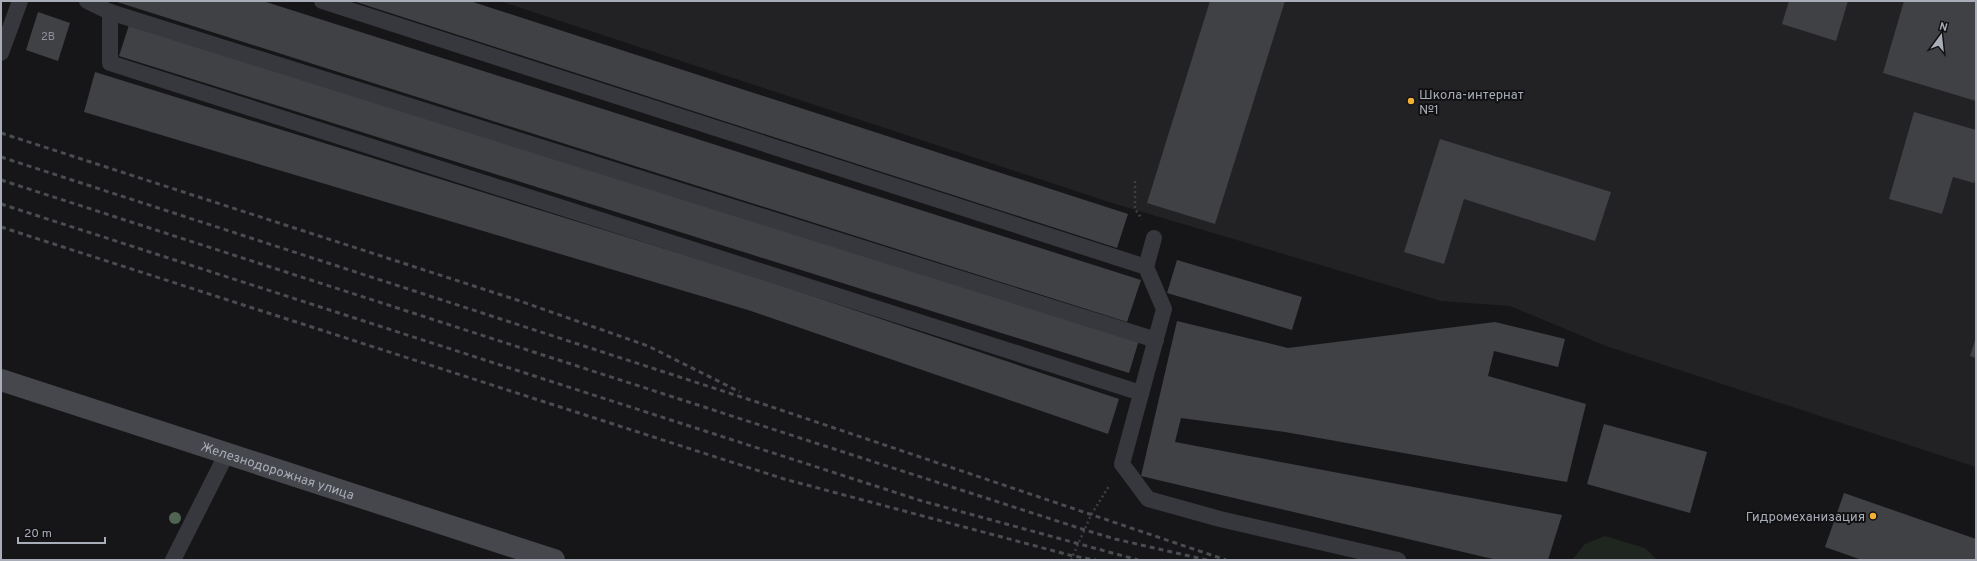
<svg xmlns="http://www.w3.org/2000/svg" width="1977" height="561" viewBox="0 0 1977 561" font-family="Overpass,sans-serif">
<rect width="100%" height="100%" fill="#161618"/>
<path fill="#222225" d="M500 1H1976V467L1606 346 1510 306 1441 301 1109 202Z"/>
<path fill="#1e261f" d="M1605 536 1645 548 1657 560H1572L1585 544Z"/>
<g fill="#404145">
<path d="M114 1H263L1141 280 1127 322Z"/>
<path d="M353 1H470L1128 214 1117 248Z"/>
<path d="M1210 1H1285L1215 224 1147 203Z"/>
<path d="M1789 1H1848L1836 41 1782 24Z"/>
<path d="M1904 1H1976V101L1883 73Z"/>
<path d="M38 12 70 23 58 61 26 50Z"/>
<path d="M129 25 1139 340 1129 373 119 56Z"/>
<path d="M95 72 759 278 1119 399 1108 434 748 310 84 112Z"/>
<path d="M1914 112 1976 130V176L1974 183 1953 177 1942 214 1889 199Z"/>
<path d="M1440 139 1611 192 1595 241 1464 199 1444 264 1404 252Z"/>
<path d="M1177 260 1302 297 1292 330 1167 293Z"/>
<path d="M1177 321 1288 348 1495 322 1565 339 1558 367 1494 351 1488 376 1586 404 1567 482 1285 432 1181 418 1175 442 1562 515 1548 560H1497L1141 476Z"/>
<path d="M1976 337V358L1970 356Z"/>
<path d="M1604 424 1707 452 1690 513 1587 484Z"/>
<path d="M1844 493 1976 539V560H1862L1825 547Z"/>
</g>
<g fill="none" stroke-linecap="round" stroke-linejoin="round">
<g stroke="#3d3f44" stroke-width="2.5" stroke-dasharray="2 3" stroke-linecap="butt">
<path d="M1135 181V209L1142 219"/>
<path d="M1071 560 1091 515 1109 486"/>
</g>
<g stroke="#37383d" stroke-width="16">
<path d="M87 1 110 12 1156 340"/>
<path d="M322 1 1146 267"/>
<path d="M110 12V63L1141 393"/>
<path d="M1 53 20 1"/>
<path d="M1154 238 1146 267 1164 309 1122 464 1148 499 1220 519 1398 560"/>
<path d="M173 560 227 453"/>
</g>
<path stroke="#45474d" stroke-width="22" id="s1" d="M1 380 554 560"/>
<g stroke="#4a4c52" stroke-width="3" stroke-dasharray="5 4" stroke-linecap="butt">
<path d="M1 133 517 300 648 346 740 392"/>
<path d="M1 157 766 405 1226 560"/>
<path d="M1 180 1085 530 1115 539 1207 560"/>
<path d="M1 204 922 501 1138 560"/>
<path d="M1 227 784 479 1073 556 1096 560"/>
</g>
</g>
<circle fill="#506452" cx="175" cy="518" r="6"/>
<g fill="#f2b134" stroke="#111113" stroke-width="1.5">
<circle cx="1411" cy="101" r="4"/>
<circle cx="1873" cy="516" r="4"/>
</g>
<g text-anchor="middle" stroke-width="4" stroke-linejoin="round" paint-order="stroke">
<g font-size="11" fill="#8e929b">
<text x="48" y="40">2В</text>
</g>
<g font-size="13" fill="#a8adb8" stroke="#111113" text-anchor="start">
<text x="1419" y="99">Школа-интернат<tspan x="1419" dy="15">№1</tspan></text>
<text x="1865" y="521" text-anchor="end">Гидромеханизация</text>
</g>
<g font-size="13" fill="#a8adb8" stroke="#111113">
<text dy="5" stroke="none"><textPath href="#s1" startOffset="291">Железнодорожная улица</textPath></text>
</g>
</g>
<rect width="1977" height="561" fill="none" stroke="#a8adb8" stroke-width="4"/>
<g transform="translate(1941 36) rotate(15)" stroke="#111113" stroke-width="3" paint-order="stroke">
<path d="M0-3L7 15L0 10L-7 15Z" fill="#a8adb8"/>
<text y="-6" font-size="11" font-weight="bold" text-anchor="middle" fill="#a8adb8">N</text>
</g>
<path d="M18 537v6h87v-6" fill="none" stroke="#a8adb8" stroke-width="2"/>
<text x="24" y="537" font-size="12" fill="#a8adb8" stroke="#111113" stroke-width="3" paint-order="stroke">20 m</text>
</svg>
